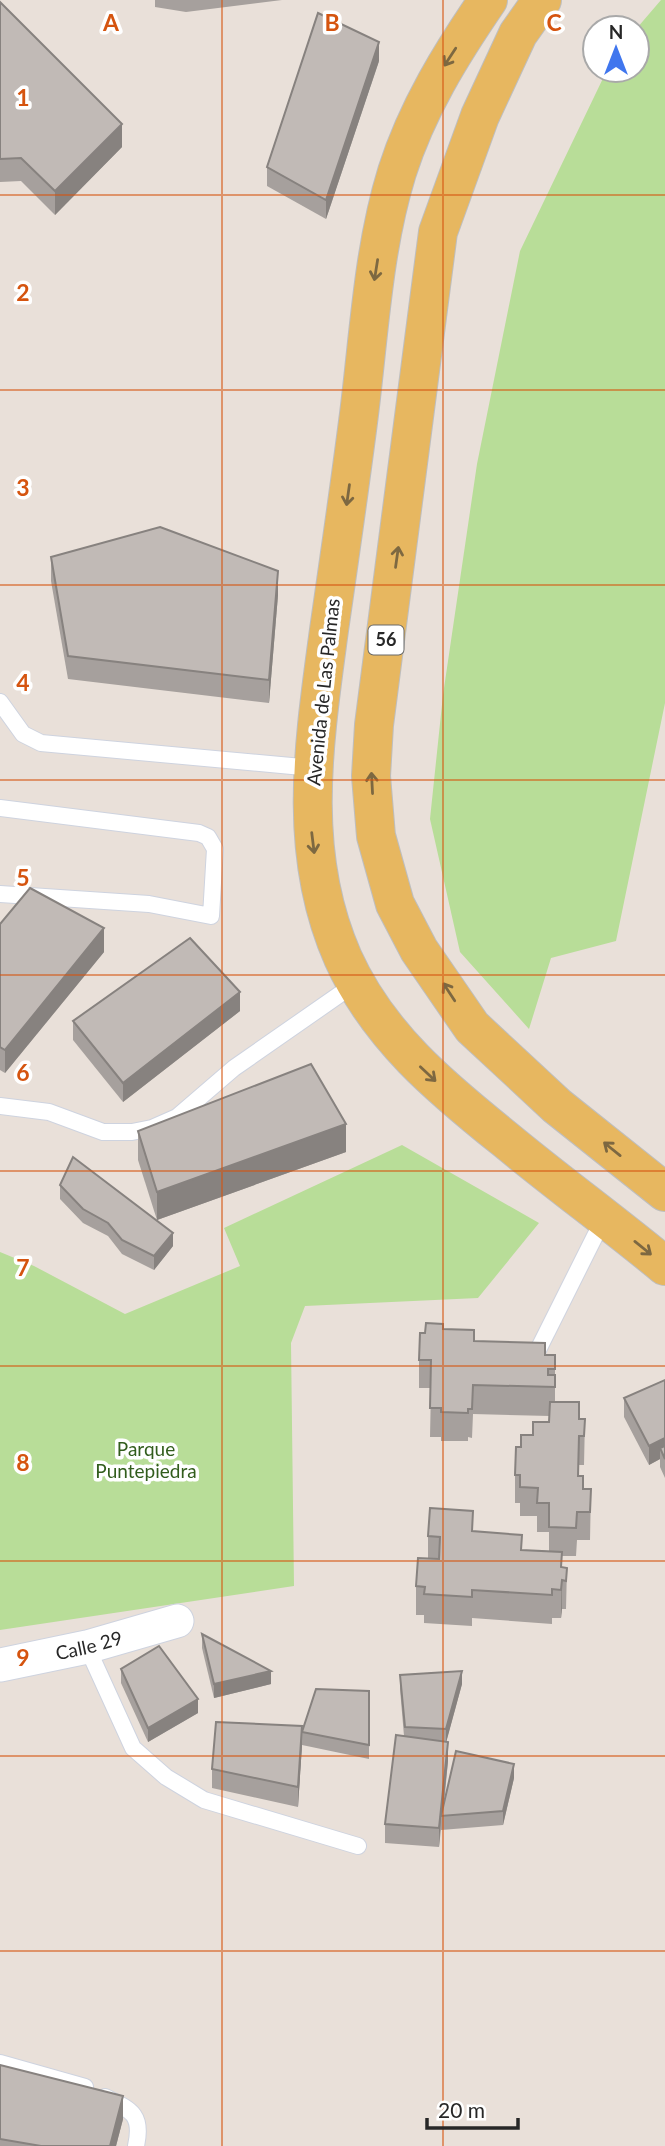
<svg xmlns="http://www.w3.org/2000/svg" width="665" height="2146" viewBox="0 0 665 2146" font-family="Lato,sans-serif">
<rect width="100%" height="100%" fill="#e9e0d9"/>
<g fill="#b8dd98">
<path d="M661 0H665V703L616 941 551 958 529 1029 460 952 430 819 443 695 477 464 520 251 607 70H637V28Z"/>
<path d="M402 1145 539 1223 478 1298 305 1306 291 1343 294 1586 0 1630V1252L34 1266 125 1314 240 1266 224 1228Z"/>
</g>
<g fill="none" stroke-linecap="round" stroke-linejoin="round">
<g stroke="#ced3df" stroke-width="18">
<g id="lane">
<path d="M0 702 23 734 41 743 313 768"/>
<path d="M0 808 199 833 208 837 215 849 211 916 149 904 0 894"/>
<path d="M0 1106 49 1112 103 1132H132L152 1128 177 1117 234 1068 356 983"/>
<path d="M537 1352 605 1216"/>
<path d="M87 1647 133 1748 166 1777 204 1800 358 1846"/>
<path d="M0 2063 85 2087"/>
<path d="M105 2097C131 2110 143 2114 136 2146"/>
</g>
</g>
<g stroke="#ced3df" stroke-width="35">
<g id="street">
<path id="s1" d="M0 1665 87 1647 177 1621"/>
</g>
</g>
<g stroke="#bebebe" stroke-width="40">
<g id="primary">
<path d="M488 0C451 54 417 109 397 172 372 253 369 339 358 422 349 492 339 561 329 630 314 742 296 852 343 958 378 1036 441 1088 506 1140 558 1183 613 1223 665 1266"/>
<path d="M542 0 518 34 480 116 438 232 374 725 371 776 376 836 395 904 419 950 472 1027 557 1106 665 1192"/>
</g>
</g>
<use href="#lane" stroke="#fff" stroke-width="16"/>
<use href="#street" stroke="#fff" stroke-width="33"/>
<use href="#primary" stroke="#e7b760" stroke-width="38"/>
</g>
<g fill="#a6a09d">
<path d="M155 0H282L186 12 155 7Z"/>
<path d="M0 2 122 147 55 215 21 181 0 182Z"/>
<path d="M379 61 326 219 267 186V167Z"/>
<path d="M51 557 278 595 269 703 68 679 51 581Z"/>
<path d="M0 924 104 952 5 1073 0 1070Z"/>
<path d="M240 1011 123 1102 73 1040V1021Z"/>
<path d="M138 1131 346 1152 157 1220 138 1160Z"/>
<path d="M60 1185 173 1246 154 1270 122 1254 108 1236 83 1223 60 1199Z"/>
<path d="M443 1329 474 1341 545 1355H555V1402L579 1419H585L584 1465H579V1476L583 1489H591L590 1540H577L576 1556H562V1567L567 1568 566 1609H562L561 1618H552V1624L472 1618V1626L424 1623V1615H416V1586L428 1559V1536L473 1531 522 1550 549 1551V1532H537V1516H520V1503H515V1475L521 1447 533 1435 549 1422 550 1416 473 1414 472 1438 468 1437V1441H441V1437H430L431 1388H419V1360L425 1333Z"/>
<path d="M665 1380V1478L660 1467V1459L649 1465 624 1417V1398Z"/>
<path d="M202 1634 271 1684 214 1698 202 1648Z"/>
<path d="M121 1669 198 1713 148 1742 121 1683Z"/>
<path d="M400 1675 462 1684 446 1742 448 1761 444 1805 514 1778 503 1825 441 1830V1829L439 1847 385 1843V1824L404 1736 400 1689Z"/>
<path d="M369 1691V1759L302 1745 298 1807 212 1788V1769L302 1732Z"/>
<path d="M0 2065 123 2119 116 2146H0Z"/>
</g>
<g fill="#87827f">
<path d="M379 42V61L326 219V200Z"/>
<path d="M122 124V147L55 215V191Z"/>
<path d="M278 571V595L269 703V680Z"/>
<path d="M104 928V952L5 1073V1050Z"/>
<path d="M240 992V1011L123 1102V1083Z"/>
<path d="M346 1124V1152L157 1220V1192Z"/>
<path d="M173 1233V1246L154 1270V1256Z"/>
<path d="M665 1438V1457L660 1448V1459L649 1465V1446Z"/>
<path d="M562 1552V1609L561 1618Z"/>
<path d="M271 1671V1684L214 1698V1684Z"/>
<path d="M462 1671V1684L446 1743V1729Z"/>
<path d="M198 1699V1713L148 1742V1728Z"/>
<path d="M302 1726V1745L298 1807V1787Z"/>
<path d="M448 1742V1761L442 1816H441L439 1847V1828Z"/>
<path d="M514 1764V1778L503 1825V1811Z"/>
<path d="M123 2096V2119L116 2146H110Z"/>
</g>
<g fill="#c1bab6" stroke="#87827f" stroke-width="2">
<path d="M0 2 122 124 55 191 21 158 0 159Z"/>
<path d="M318 13 379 42 326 200 267 167Z"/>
<path d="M160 527 278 571 269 680 68 656 51 557Z"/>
<path d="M30 888 104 928 5 1050 0 1047V924Z"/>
<path d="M190 938 240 992 123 1083 73 1021Z"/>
<path d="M311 1064 346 1124 157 1192 138 1131Z"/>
<path d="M73 1157 173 1233 154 1256 122 1240 108 1223 83 1209 60 1185Z"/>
<path d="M426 1323 443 1324V1329L474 1330V1341L545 1343V1355H555V1369H548V1375H555V1387L473 1385 472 1409H468V1413L441 1412V1408H430L431 1360H419L420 1333H425Z"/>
<path d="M665 1380V1438L649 1446 624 1398Z"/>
<path d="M550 1402H579V1419H585L584 1436H579L578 1476H583V1489H591L590 1512H577L576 1528 549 1527V1503H537L538 1488 520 1487V1475H515L516 1447H521V1435H533V1422H549Z"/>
<path d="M665 1446V1459L660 1448Z"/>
<path d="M430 1508 473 1511 472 1531 522 1535 521 1550 562 1552 561 1567 567 1568 566 1581 562 1580 561 1590 552 1589V1595L472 1590V1597L424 1594 425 1587 416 1586 418 1558 439 1559 440 1537 428 1536Z"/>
<path d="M202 1634 271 1671 214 1684Z"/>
<path d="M159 1646 198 1699 148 1728 121 1669Z"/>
<path d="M462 1671 446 1729 405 1727 400 1675Z"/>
<path d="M316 1689 369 1691V1745L302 1732Z"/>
<path d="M216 1722 302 1726 298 1787 212 1769Z"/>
<path d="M396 1735 448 1742 439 1828 385 1824Z"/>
<path d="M456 1751 514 1764 503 1811 441 1816Z"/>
<path d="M0 2065 123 2096 110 2146H41L0 2139Z"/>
</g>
<defs><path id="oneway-shaft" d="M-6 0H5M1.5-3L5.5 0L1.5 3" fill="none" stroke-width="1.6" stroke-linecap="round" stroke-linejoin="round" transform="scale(1.75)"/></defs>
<g stroke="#7d6841">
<use href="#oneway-shaft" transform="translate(450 57) rotate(123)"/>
<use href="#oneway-shaft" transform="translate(376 270) rotate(99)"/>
<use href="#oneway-shaft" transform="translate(348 495) rotate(98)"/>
<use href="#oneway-shaft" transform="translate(397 557) rotate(-82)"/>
<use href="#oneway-shaft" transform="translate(372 783) rotate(-93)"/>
<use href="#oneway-shaft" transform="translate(313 843) rotate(83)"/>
<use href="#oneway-shaft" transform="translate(449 992) rotate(-123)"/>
<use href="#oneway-shaft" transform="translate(428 1074) rotate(43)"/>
<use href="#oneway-shaft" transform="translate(612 1149) rotate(-141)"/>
<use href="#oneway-shaft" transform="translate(643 1248) rotate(39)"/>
</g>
<path fill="none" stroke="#d5540f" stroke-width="2" stroke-opacity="0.55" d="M222 0V2146M443 0V2146M0 195H665M0 390H665M0 585H665M0 780H665M0 975H665M0 1171H665M0 1366H665M0 1561H665M0 1756H665M0 1951H665"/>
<g text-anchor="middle" stroke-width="7" stroke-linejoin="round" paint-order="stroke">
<rect fill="#fff" stroke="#686868" stroke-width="2" x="368.5" y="625.5" width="35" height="29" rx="5"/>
<g font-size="18" font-weight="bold" fill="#272727">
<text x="386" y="646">56</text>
</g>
<g font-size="19" fill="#272727" stroke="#fff">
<text transform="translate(323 692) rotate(-84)" y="7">Avenida de Las Palmas</text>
<text dy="7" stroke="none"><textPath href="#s1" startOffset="91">Calle 29</textPath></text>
</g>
<g font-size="19" fill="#325d1d" stroke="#fff">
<text x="146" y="1456">Parque<tspan x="146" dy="22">Puntepiedra</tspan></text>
</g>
</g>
<g font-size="23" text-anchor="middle" font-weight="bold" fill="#d5540f" stroke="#fff" stroke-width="7" stroke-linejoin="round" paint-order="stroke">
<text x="111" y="31">A</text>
<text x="332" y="31">B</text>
<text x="554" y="31">C</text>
<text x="23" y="106">1</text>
<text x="23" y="301">2</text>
<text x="23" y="496">3</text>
<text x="23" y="691">4</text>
<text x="23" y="886">5</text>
<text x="23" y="1081">6</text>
<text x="23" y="1276">7</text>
<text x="23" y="1471">8</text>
<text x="23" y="1666">9</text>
</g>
<g transform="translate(616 49)"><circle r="33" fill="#ffffff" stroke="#a9a9a9" stroke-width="2"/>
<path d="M0-5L12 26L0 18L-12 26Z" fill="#4076ee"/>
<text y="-10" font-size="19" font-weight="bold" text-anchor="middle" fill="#272727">N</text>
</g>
<path d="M427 2118v10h91v-10" fill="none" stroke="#272727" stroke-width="3.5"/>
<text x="438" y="2118" font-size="21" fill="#272727" stroke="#ffffff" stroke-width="5" paint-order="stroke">20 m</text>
</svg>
